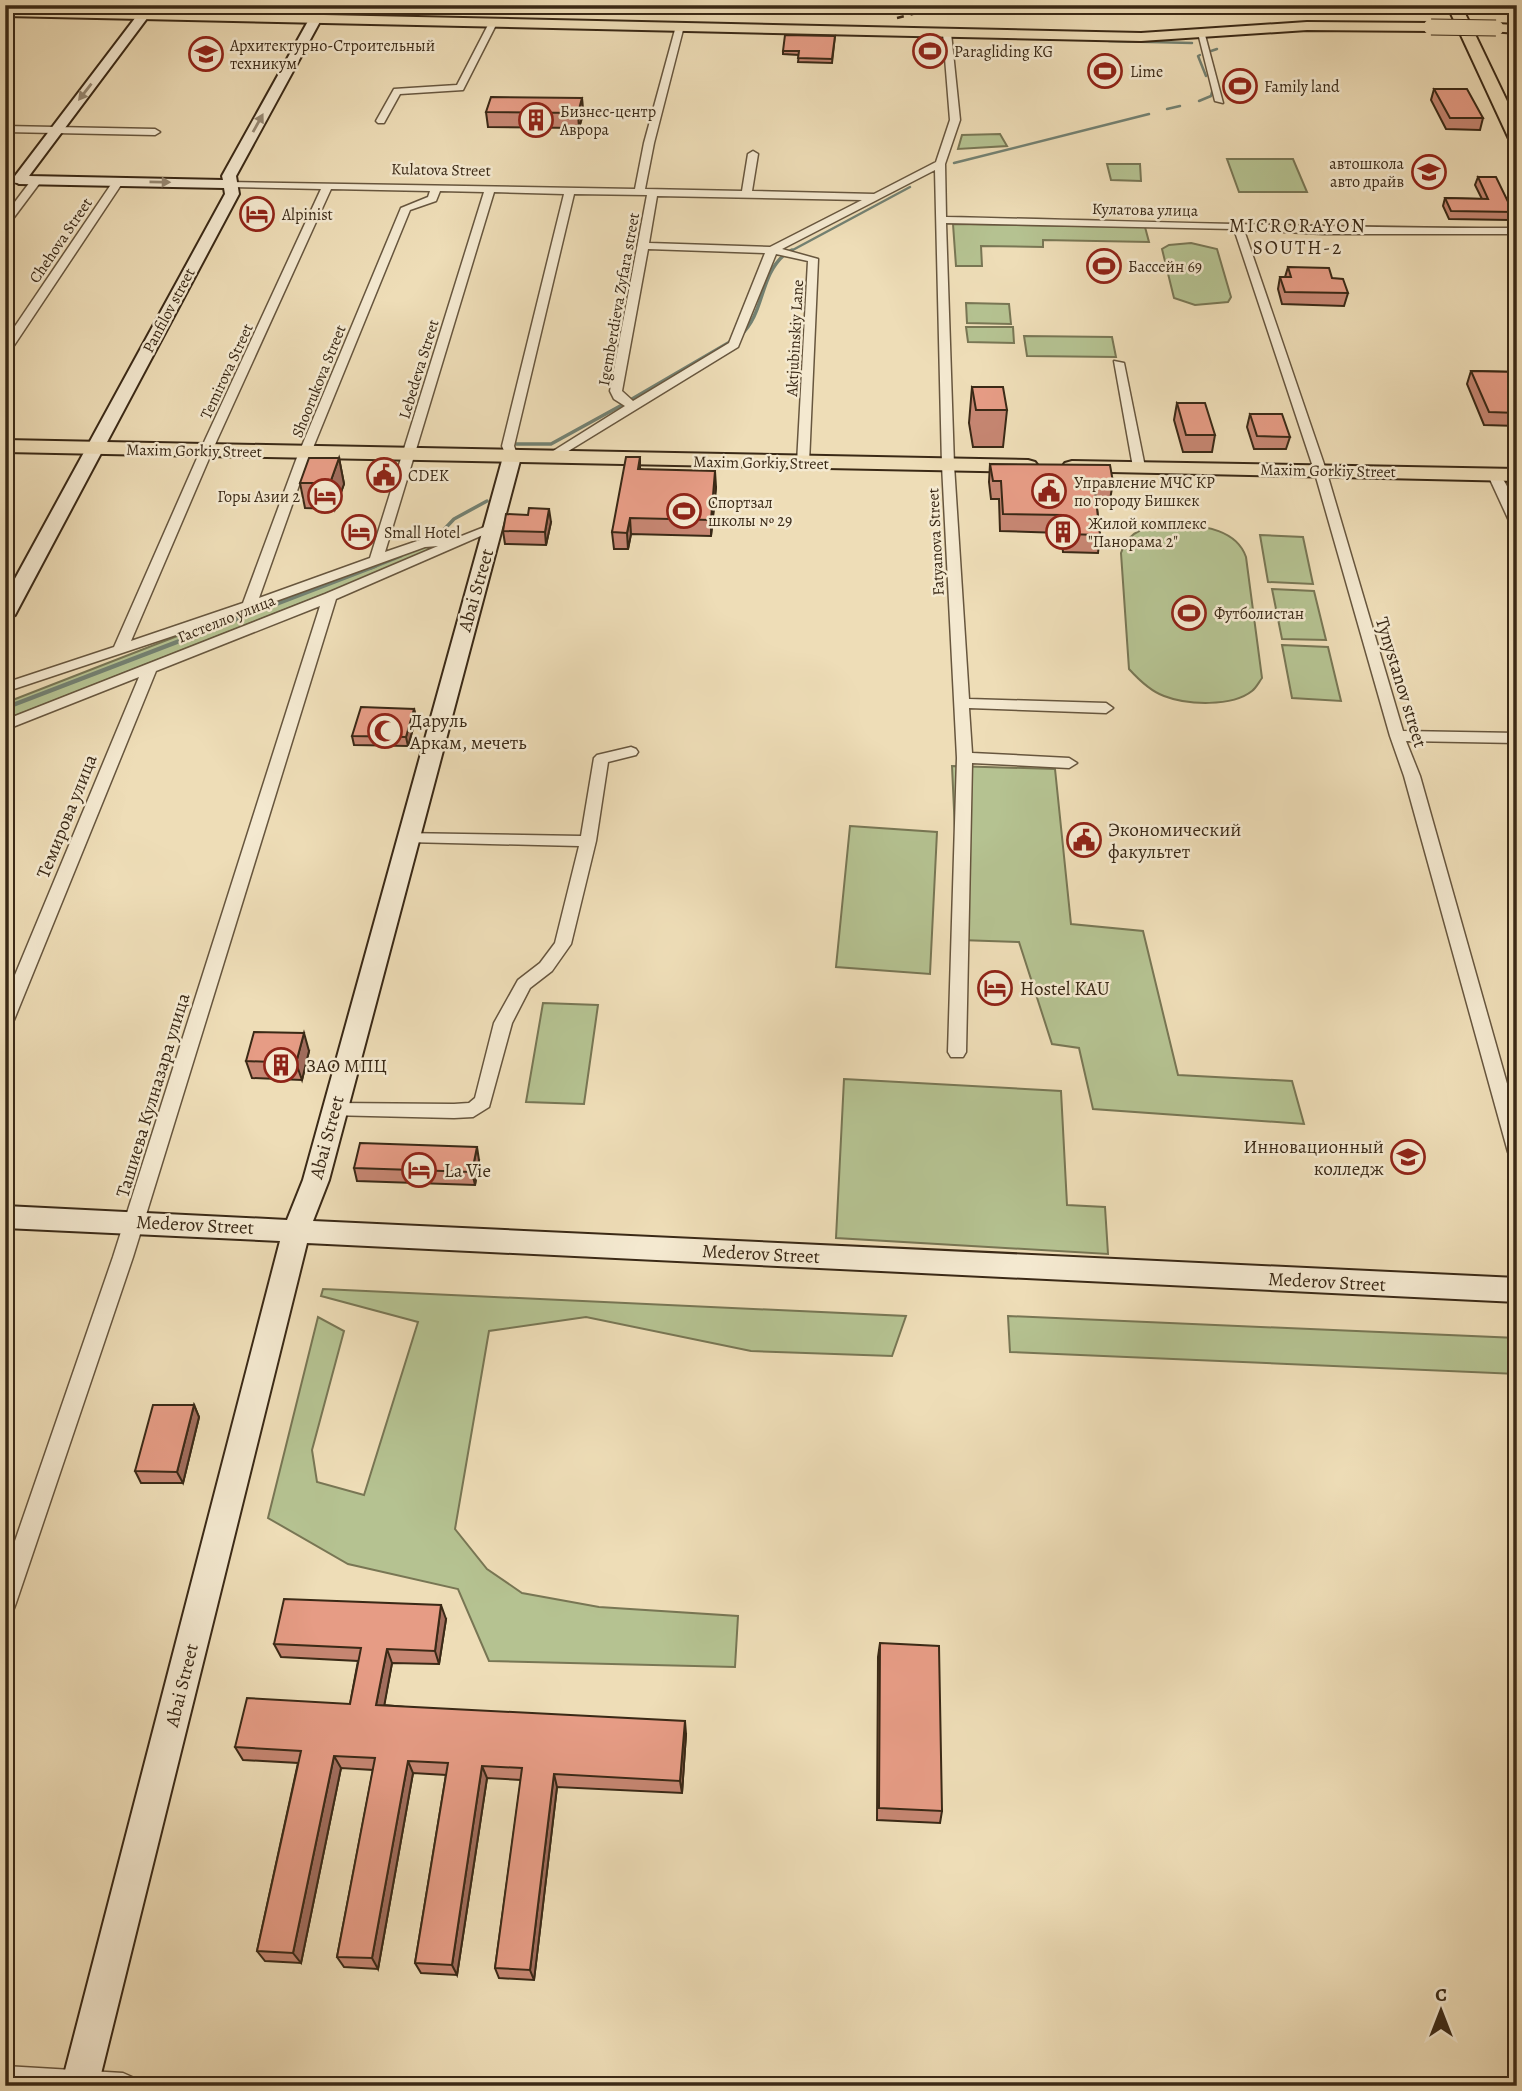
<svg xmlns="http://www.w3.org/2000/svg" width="1522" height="2091" viewBox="0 0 1522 2091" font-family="Alegreya,serif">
<rect width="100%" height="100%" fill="#eeddb7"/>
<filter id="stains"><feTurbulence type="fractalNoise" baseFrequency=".00286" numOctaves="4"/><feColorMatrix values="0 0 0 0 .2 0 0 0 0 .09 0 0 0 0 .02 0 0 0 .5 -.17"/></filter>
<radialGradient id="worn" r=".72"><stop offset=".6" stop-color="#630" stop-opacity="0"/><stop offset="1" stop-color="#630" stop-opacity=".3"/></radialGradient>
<g fill="#b5c291" stroke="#787654" stroke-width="2">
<path d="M1000 134 1007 146 958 149 962 135Z"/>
<path d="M1227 159H1293L1307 192H1239Z"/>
<path d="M1107 164H1140L1141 181 1111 180Z"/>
<path d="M953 224 1145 227 1149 242 1043 240V247L981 246 982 266H956Z"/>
<path d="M1191 243 1217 249 1231 297 1228 302 1195 305 1174 298 1162 249 1169 245Z"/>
<path d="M966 303 1009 304 1011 324 967 323Z"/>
<path d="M966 327H1013L1014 343 968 342Z"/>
<path d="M1024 336 1112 337 1116 357 1027 356Z"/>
<path d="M1174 523C1200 526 1236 528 1246 557L1262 678C1259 682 1256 688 1252 691 1232 707 1187 705 1164 696 1150 691 1139 680 1129 669L1121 553C1128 528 1151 526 1174 523Z"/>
<path d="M1260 535 1303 537 1313 584 1268 582Z"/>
<path d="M432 537 444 547 5 720V703Z"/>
<path d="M1272 589 1314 591 1326 640 1282 639Z"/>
<path d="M1282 645 1328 647 1341 701 1292 698Z"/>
<path d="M952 766 1055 769 1071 924 1143 931 1178 1075 1292 1081 1304 1124 1093 1109 1079 1048 1052 1044 1019 942 960 940Z"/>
<path d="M850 826 937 832 930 974 836 967Z"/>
<path d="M543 1003 598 1005 584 1104 526 1102Z"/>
<path d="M844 1079 1061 1091 1067 1205 1105 1207 1108 1254 836 1238Z"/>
<path d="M323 1289 906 1316 892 1356 751 1351 586 1317 489 1331 455 1529 487 1569 522 1593 599 1607 738 1616 735 1667 489 1661 458 1589 348 1564 268 1518 318 1317 344 1331 312 1450 317 1482 364 1495 418 1322 321 1296Z"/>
<path d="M1008 1316 1517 1338V1374L1010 1352Z"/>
</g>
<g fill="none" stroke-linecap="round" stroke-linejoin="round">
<g stroke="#738172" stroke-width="2.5">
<path d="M1109 41 1192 43"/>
<path d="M1211 51 1217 49"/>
<path d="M1200 55 1198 56 1206 76"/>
<path d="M1199 101 1211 96 1212 92"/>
<path d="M1167 109 1180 106"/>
<path d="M954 163 1149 114"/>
<path d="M789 252 910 187"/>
</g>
<g stroke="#738172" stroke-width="3.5">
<path d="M789 252 792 250"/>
<path d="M740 336C765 313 759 277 784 255"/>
<path d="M632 399 735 339"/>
<path d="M516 444H551L622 405"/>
<path d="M436 538 454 519 487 501"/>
<path d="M371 568 401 556"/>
</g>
<path stroke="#738172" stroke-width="4.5" d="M5 708 375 566"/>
<g stroke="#67563e" stroke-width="3">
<g id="street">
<path d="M493 20 497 23 463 90 400 94 384 123H378L376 121 394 89 457 85 489 23Z"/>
<path d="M680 23 684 26 654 143 645 189 742 191 748 154 753 151 758 154 752 191 874 194 936 162 950 120 943 33 947 30 951 33 960 120 945 164 946 217C1136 221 1326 228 1517 228V234H1323L1244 230 1326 470 1403 731 1517 733V743L1406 741 1420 776 1517 1119V1159L1510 1157 1508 1152 1404 776 1390 736 1314 470 1234 229 946 223 954 465 969 699 1106 703 1113 708 1106 713 969 708 972 753 1069 758 1077 763 1069 768 972 763 966 1052 963 1057H951L948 1052 957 758 942 465 935 170 782 249 818 259 809 463 803 467 797 463 808 261 776 254 738 347 552 461 548 462 542 458 625 406 614 399 610 391 647 195 574 194 514 446 518 457 512 461 508 460 502 446 564 194 494 192 385 552 423 539H454L492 524 499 528 336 599 133 1257 16 1603 13 1611 5 1614V1570L113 1257 320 606 156 671 14 1020 5 1026V999L139 677 5 730V720L325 594 438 546 425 547 254 609 5 692V683L114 647 205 440 321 189 231 187 227 186V182L635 189 644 143 676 26ZM331 189 430 191 428 197 401 208 296 460 243 603 131 641 217 440ZM440 191 484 192 370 558 259 598 308 460 410 210 436 201ZM657 196 862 200 770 247 649 243ZM648 249 765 253 729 343 633 401 622 391Z"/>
<path d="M1198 33 1205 35 1223 103 1215 101Z"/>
<path d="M5 126 155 129 160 132 155 135 5 132Z"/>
<path d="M5 176 24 180 19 183 5 182Z"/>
<path d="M33 178 42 180 9 224 5 225V215Z"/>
<path d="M114 180 123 182 11 350 5 353V341Z"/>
<path d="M1114 361 1124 363 1145 467 1143 470H1135L1133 467Z"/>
<path d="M1494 471C1509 478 1517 513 1517 529L1511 525 1488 475Z"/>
<path d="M631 747 636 749 638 752 636 755 608 762 596 841 571 944 552 971 530 988 512 1023 489 1107 473 1117 454 1118 328 1115 325 1110 328 1105 334 1103 454 1104 469 1103 475 1098 494 1023 518 980 540 963 555 943 579 846 407 842 401 841 399 837 401 833 581 836 594 758 597 755Z"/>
<path d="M5 2066 123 2073 132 2077 136 2086H5Z"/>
</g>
</g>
<g stroke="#3a2916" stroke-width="4">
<g id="secondary">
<path d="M145 5H157L29 176 223 180 222 176 317 5H329L236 176 239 194 15 615 5 621V597L225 194 224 188 19 184 12 180Z"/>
<path d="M512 452 521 457 329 1180 313 1221 1517 1278V1302L307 1243 98 2086H61L280 1241 5 1228V1206L287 1220 303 1180 503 457Z"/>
</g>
</g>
<g stroke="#3a2916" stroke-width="4">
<g id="primary">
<path d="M1447 5H1461L1517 122V144L1509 139Z"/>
<path d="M5 8 1141 33 1307 22 1431 23 1438 27 1431 31 1307 30 1141 41 5 16Z"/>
<path d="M1496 24 1517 25V33L1491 31V25Z"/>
<path d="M5 440 1028 460 1035 462 1038 466 1035 470 1028 472 5 452Z"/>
<path d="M1072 461 1517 469V481L1065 471 1062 467 1065 463Z"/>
</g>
</g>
<use href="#street" fill="#f4e9d0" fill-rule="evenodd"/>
<use href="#secondary" fill="#f4e9d0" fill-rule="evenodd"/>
<use href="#primary" fill="#eeddb7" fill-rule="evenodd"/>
<path stroke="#3a2916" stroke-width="2.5" stroke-dasharray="7 7" stroke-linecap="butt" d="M897 18 947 5"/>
<g stroke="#3a2916" stroke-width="17" stroke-linecap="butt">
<path id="primary-bridge" d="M1431 27 1496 28"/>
</g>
<use href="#primary-bridge" stroke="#eeddb7" stroke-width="15"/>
</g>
<g fill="#c68672" stroke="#3a2916" stroke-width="2">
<path d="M835 36 832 63 798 62 799 55 783 54V51Z"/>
<path d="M1434 89 1483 118 1480 130 1446 129 1431 100Z"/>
<path d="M582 98 583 114 579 128 488 127 486 112Z"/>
<path d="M1478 177 1513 212 1510 220 1449 219 1443 206 1445 198 1482 199 1475 185Z"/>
<path d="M1288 267 1332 278 1348 293 1344 306 1282 304 1278 289 1280 277H1285Z"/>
<path d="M1471 371 1517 372V426L1484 425 1467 384Z"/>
<path d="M972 387 1007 410 1003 447H973L969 423Z"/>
<path d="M1177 403 1215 435 1212 452H1183L1174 420Z"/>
<path d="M1250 414 1290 437 1286 449H1254L1247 427Z"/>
<path d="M640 457V469L716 487 711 536 631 534 628 549H614L612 532Z"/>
<path d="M339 458 344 484 335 509 305 508 300 483Z"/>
<path d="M990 464 1113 482 1110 500 1096 499 1100 535 1098 553 1063 552 1061 533 1000 531 999 499H991L989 482Z"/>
<path d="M528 515 551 522 546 545 505 544 503 531Z"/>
<path d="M414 709 416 718 408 746 354 745 352 736Z"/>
<path d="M309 1051 302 1080 252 1078 246 1061Z"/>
<path d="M479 1160 475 1185 357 1181 354 1168Z"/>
<path d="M194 1405 199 1417 183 1483H141L135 1471Z"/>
<path d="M446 1619 439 1664 392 1663 384 1705 686 1734 682 1793 557 1787 534 1980 499 1978 495 1968 521 1780 487 1778 457 1975 421 1973 415 1963 446 1775 413 1773 378 1969 344 1967 337 1957 373 1770 341 1768 301 1963 265 1961 257 1951 298 1763 243 1760 235 1747 350 1704 358 1661 281 1657 274 1644Z"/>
<path d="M880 1643 942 1811 940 1823 877 1820 878 1657Z"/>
</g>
<g fill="#a16d5d" stroke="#3a2916" stroke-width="2">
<path d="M582 98 583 114 579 128 578 113Z"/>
<path d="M339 458 344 484 335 509 330 483Z"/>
<path d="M715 471 716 487 711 536V520Z"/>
<path d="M549 509 551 522 546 545 545 532Z"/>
<path d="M630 518 631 534 628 549 627 533Z"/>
<path d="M414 709 416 718 408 746 406 737Z"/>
<path d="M304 1033 309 1051 302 1080 296 1063Z"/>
<path d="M477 1147 479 1160 475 1185 472 1172Z"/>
<path d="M194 1405 199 1417 183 1483 177 1472Z"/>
<path d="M441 1605 446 1619 439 1664 435 1651Z"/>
<path d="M387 1649 392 1663 382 1718 376 1705Z"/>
<path d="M685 1721 686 1734 682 1793 680 1781Z"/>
<path d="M334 1756 341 1768 301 1963 293 1953Z"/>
<path d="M408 1761 413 1773 378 1969 372 1958Z"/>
<path d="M482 1766 487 1778 457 1975 452 1965Z"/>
<path d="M554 1774 557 1787 534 1980 530 1970Z"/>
</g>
<g fill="#e69c85" stroke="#3a2916" stroke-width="2">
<path d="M785 35 835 36 832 59 798 58 799 51H783Z"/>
<path d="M1434 89H1467L1483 118H1450Z"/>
<path d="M491 97 582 98 578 113 486 112Z"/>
<path d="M1478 177H1496L1513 212 1451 211 1445 198 1488 199Z"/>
<path d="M1288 267 1329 268 1332 278 1343 279 1348 293 1285 292 1280 277H1291Z"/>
<path d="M1471 371 1517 372V413L1489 412Z"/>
<path d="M972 387H1003L1007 410H976Z"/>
<path d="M1177 403H1205L1215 435H1186Z"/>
<path d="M1250 414H1282L1290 437 1257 436Z"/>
<path d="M626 457H640L638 469 715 471 711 520 630 518 627 533 612 532Z"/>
<path d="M309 458H339L330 483H300Z"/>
<path d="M990 464 1110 465 1113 482H1094L1100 535 1065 534 1063 515 1003 514 1001 481H993Z"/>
<path d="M529 508 549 509 545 532 503 531 506 514 528 515Z"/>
<path d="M361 707 414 709 406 737 352 736Z"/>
<path d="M254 1032 304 1033 296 1063 246 1061Z"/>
<path d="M360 1143 477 1147 472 1172 354 1168Z"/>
<path d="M153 1405H194L177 1472 135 1471Z"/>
<path d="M284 1599 441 1605 435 1651 387 1649 376 1705 685 1721 680 1781 554 1774 530 1970 495 1968 522 1768 482 1766 452 1965 415 1963 448 1763 408 1761 372 1958 337 1957 375 1758 334 1756 293 1953 257 1951 301 1751 235 1747 247 1698 350 1704 361 1648 274 1644Z"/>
<path d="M880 1643 939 1646 942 1811 879 1808Z"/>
</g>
<defs><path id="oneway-solid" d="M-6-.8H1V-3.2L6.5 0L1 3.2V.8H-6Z" transform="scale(1.75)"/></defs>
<g fill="#978973">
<use href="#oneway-solid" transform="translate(85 92) rotate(128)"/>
<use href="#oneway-solid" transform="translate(258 123) rotate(-61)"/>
<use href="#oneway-solid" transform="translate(160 182) rotate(1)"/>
</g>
<defs>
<g id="stadium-ring" transform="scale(1.75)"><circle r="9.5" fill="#f4e9d0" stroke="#8f2418" stroke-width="1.5"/><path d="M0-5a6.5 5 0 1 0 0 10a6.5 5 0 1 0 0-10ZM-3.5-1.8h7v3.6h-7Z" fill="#8f2418"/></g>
<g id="university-ring" transform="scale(1.75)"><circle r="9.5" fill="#f4e9d0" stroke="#8f2418" stroke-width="1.5"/><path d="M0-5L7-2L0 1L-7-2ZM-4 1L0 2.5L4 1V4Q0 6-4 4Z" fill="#8f2418"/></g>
<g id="building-ring" transform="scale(1.75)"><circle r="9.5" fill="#f4e9d0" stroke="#8f2418" stroke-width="1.5"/><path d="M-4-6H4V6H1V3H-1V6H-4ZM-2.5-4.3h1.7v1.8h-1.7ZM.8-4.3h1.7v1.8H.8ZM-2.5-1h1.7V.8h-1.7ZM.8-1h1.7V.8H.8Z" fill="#8f2418"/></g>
<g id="school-ring" transform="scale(1.75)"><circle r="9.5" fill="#f4e9d0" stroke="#8f2418" stroke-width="1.5"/><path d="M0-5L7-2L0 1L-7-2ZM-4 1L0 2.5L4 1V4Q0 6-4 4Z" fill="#8f2418"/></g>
<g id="hotel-ring" transform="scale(1.75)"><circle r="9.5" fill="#f4e9d0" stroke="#8f2418" stroke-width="1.5"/><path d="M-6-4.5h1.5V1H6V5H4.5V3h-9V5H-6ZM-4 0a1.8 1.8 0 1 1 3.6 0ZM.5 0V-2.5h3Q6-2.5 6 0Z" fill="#8f2418"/></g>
<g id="civic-ring" transform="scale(1.75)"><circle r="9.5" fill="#f4e9d0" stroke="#8f2418" stroke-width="1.5"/><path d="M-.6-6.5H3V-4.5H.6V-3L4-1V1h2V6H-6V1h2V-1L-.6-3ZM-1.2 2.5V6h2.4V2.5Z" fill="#8f2418"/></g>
<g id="mosque-ring" transform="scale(1.75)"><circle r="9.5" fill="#f4e9d0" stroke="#8f2418" stroke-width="1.5"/><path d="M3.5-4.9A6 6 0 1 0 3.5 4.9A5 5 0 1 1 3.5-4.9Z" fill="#8f2418"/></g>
</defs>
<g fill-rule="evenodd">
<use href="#stadium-ring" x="930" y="51"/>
<use href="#university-ring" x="206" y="54"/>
<use href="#stadium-ring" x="1105" y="71"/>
<use href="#stadium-ring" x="1240" y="86"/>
<use href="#building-ring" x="536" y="120"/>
<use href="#school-ring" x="1429" y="172"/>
<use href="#hotel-ring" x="257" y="214"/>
<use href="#stadium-ring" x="1104" y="266"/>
<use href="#civic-ring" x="384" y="475"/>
<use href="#civic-ring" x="1049" y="491"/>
<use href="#hotel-ring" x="325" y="496"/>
<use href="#stadium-ring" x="684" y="511"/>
<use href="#hotel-ring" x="359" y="532"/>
<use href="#building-ring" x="1063" y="532"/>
<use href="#stadium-ring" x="1189" y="613"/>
<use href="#mosque-ring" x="385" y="731"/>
<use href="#civic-ring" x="1084" y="840"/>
<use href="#hotel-ring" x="995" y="988"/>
<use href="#building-ring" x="281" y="1065"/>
<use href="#university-ring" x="1408" y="1157"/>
<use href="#hotel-ring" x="419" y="1170"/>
</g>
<g text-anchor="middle" stroke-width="5" stroke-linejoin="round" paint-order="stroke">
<g font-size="16" fill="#3a2916" stroke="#f4e9d0" text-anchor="start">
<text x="230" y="51">Архитектурно-Строительный<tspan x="230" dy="18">техникум</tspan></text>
<text x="954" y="57">Paragliding KG</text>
<text x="1130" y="77">Lime</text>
<text x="1264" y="92">Family land</text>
<text x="560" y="117">Бизнес-центр<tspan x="560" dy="18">Аврора</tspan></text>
<text x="1404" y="169" text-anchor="end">автошкола<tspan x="1404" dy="18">авто драйв</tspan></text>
<text x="282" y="220">Alpinist</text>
<text x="1128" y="272">Бассейн 69</text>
<text x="408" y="481">CDEK</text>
<text x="1074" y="488">Управление МЧС КР<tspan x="1074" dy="18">по городу Бишкек</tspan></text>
<text x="300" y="502" text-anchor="end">Горы Азии 2</text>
<text x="708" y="508">Спортзал<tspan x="708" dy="18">школы № 29</tspan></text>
<text x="1088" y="529">Жилой комплекс<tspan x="1088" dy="18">"Панорама 2"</tspan></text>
<text x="384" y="538">Small Hotel</text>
<text x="1214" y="619">Футболистан</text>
</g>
<g font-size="16" fill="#3a2916" stroke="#f4e9d0">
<text transform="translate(441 169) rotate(1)" y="6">Kulatova Street</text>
<text transform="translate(1145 209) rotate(1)" y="6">Кулатова улица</text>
<text transform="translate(60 240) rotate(-56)" y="6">Chehova Street</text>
<text transform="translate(618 299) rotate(-80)" y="6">Igemberdieva Zyfara street</text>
<text transform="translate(168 310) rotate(-62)" y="6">Panfilov street</text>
<text transform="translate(794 338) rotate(-87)" y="6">Aktjubinskiy Lane</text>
<text transform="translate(418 369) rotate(-73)" y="6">Lebedeva Street</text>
<text transform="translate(226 371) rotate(-65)" y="6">Temirova Street</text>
<text transform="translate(318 381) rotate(-68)" y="6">Shoorukova Street</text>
<text transform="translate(194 450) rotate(1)" y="6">Maxim Gorkiy Street</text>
<text transform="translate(761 462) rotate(1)" y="6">Maxim Gorkiy Street</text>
<text transform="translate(1328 470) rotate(1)" y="6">Maxim Gorkiy Street</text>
<text transform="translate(935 542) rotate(-93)" y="6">Fatyanova Street</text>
<text transform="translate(226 618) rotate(-22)" y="6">Гастелло улица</text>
</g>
<g font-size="19" letter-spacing="2" fill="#3a2916" stroke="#f4e9d0">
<text x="1298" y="232">MICRORAYON<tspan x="1298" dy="22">SOUTH-2</tspan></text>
</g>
<g font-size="19" fill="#3a2916" stroke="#f4e9d0">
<text transform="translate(475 590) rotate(-74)" y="7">Abai Street</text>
<text transform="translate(1402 682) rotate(73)" y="7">Tynystanov street</text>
<text transform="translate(66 816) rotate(-68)" y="7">Темирова улица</text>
<text transform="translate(152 1095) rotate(-73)" y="7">Ташиева Кулназара улица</text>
<text transform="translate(326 1137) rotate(-75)" y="7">Abai Street</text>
<text transform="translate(195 1224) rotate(3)" y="7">Mederov Street</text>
<text transform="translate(761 1253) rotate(3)" y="7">Mederov Street</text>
<text transform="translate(1327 1281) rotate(3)" y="7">Mederov Street</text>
<text transform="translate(181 1685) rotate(-76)" y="7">Abai Street</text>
</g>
<g font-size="19" fill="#3a2916" stroke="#f4e9d0" text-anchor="start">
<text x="410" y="727">Даруль<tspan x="410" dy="22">Аркам, мечеть</tspan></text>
<text x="1108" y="836">Экономический<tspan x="1108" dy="22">факультет</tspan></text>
<text x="1020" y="995">Hostel KAU</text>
<text x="306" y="1072">ЗАО МПЦ</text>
<text x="1384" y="1153" text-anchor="end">Инновационный<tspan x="1384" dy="22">колледж</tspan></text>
<text x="444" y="1177">La Vie</text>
</g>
</g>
<rect width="1522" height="2091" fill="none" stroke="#eeddb7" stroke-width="28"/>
<rect x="7" y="7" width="1508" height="2077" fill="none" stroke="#3a2916" stroke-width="3.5"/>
<rect x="14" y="14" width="1494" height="2063" fill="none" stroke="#3a2916" stroke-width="2"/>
<g transform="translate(1441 2011)" stroke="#f4e9d0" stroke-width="5" paint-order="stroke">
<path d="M0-5L12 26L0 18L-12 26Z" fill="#3a2916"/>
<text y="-10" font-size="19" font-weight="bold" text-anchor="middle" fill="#3a2916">С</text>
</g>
<rect width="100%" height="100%" filter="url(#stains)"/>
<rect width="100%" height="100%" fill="url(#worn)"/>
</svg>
